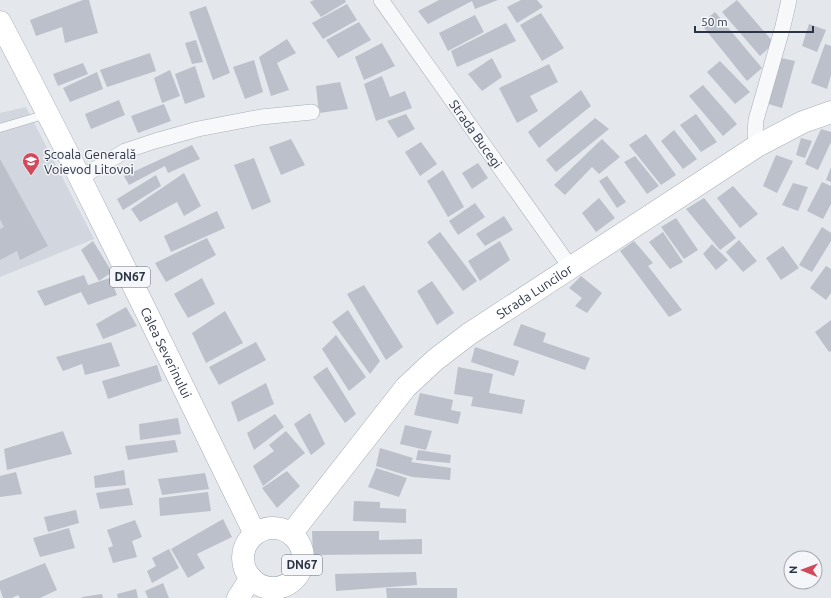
<svg xmlns="http://www.w3.org/2000/svg" width="831" height="598" viewBox="0 0 831 598" font-family="Ubuntu,sans-serif">
<rect width="100%" height="100%" fill="#e4e7ec"/>
<path fill="#d2d6de" d="M26 107 94 239 0 277V113Z"/>
<g fill="#bbc0ca">
<path d="M83 0H89L98 33 65 43 62 27 36 36 30 20Z"/>
<path d="M314 0H345L346 2 321 17 310 2Z"/>
<path d="M439 0H498L475 9 472 1 428 24 418 11Z"/>
<path d="M521 0H537L543 7 517 23 507 7Z"/>
<path d="M737 0 774 43 760 56 722 12Z"/>
<path d="M347 4 357 20 323 39 312 23Z"/>
<path d="M206 6 230 73 213 80 189 12Z"/>
<path d="M715 12 762 68 747 81 701 24Z"/>
<path d="M541 13 564 48 542 61 520 25Z"/>
<path d="M475 15 484 32 448 51 439 33Z"/>
<path d="M359 22 371 40 338 58 326 40Z"/>
<path d="M506 23 516 41 457 67 451 51Z"/>
<path d="M809 24 826 30 817 52 802 46Z"/>
<path d="M287 39 296 53 277 63 289 90 271 96 259 57Z"/>
<path d="M196 40 203 62 192 64 185 43Z"/>
<path d="M382 43 395 66 364 80 355 57Z"/>
<path d="M825 44 831 46V75L827 89 811 83Z"/>
<path d="M150 53 156 71 107 87 100 70Z"/>
<path d="M777 57 795 61 782 108 765 103Z"/>
<path d="M492 58 502 77 482 91 468 74Z"/>
<path d="M254 60 263 92 245 99 233 67Z"/>
<path d="M720 61 750 92 735 104 707 72Z"/>
<path d="M83 63 88 74 58 86 53 74Z"/>
<path d="M549 64 558 82 530 96 538 111 517 123 499 88Z"/>
<path d="M195 66 205 97 185 104 175 74Z"/>
<path d="M170 70 180 96 162 103 154 78Z"/>
<path d="M97 72 103 89 70 102 63 88Z"/>
<path d="M382 76 390 97 405 91 412 108 376 121 364 84Z"/>
<path d="M340 82 348 109 319 113 316 86Z"/>
<path d="M703 85 737 124 723 136 689 96Z"/>
<path d="M581 90 591 106 539 148 528 132Z"/>
<path d="M119 100 125 115 91 129 85 114Z"/>
<path d="M164 104 171 121 138 133 131 116Z"/>
<path d="M406 114 415 129 398 138 387 121Z"/>
<path d="M696 114 717 142 701 152 680 125Z"/>
<path d="M595 118 609 129 556 172 546 160Z"/>
<path d="M821 129 831 132V142L818 170 805 164Z"/>
<path d="M674 130 697 159 683 169 661 141Z"/>
<path d="M646 134 676 175 661 185 629 145Z"/>
<path d="M801 138 812 141 805 158 796 155Z"/>
<path d="M291 139 305 165 281 175 269 147Z"/>
<path d="M602 139 620 157 599 174 592 167 565 195 554 185Z"/>
<path d="M421 142 437 164 420 176 405 152Z"/>
<path d="M192 145 200 159 168 173 165 166 129 185 124 176Z"/>
<path d="M776 155 793 161 777 193 763 186Z"/>
<path d="M635 156 659 186 647 194 624 162Z"/>
<path d="M254 158 271 202 252 210 234 165Z"/>
<path d="M0 159 48 246 20 260 17 251 0 260V229L4 227 0 219Z"/>
<path d="M478 163 488 178 472 189 462 173Z"/>
<path d="M831 167V182L826 180Z"/>
<path d="M443 170 464 207 448 217 427 181Z"/>
<path d="M184 173 201 206 184 216 177 202 140 222 131 209Z"/>
<path d="M156 175 161 186 123 210 117 199Z"/>
<path d="M607 176 626 202 617 208 599 181Z"/>
<path d="M822 182 831 186V204L823 219 807 211Z"/>
<path d="M793 183 808 187 798 211 782 205Z"/>
<path d="M733 186 758 214 740 228 717 198Z"/>
<path d="M599 198 615 218 596 232 582 213Z"/>
<path d="M704 198 736 238 720 250 686 209Z"/>
<path d="M475 203 485 217 458 235 449 221Z"/>
<path d="M217 211 225 228 171 252 164 236Z"/>
<path d="M504 216 513 230 485 246 476 234Z"/>
<path d="M676 218 698 250 684 259 661 227Z"/>
<path d="M822 227 831 233V241L812 272 799 265Z"/>
<path d="M440 232 477 281 463 291 427 242Z"/>
<path d="M663 232 683 262 670 269 649 242Z"/>
<path d="M207 238 216 255 166 282 155 263Z"/>
<path d="M739 240 757 261 743 272 726 252Z"/>
<path d="M93 241 112 272 99 281 81 250Z"/>
<path d="M500 241 510 260 480 281 468 261Z"/>
<path d="M634 241 653 263 648 266 682 310 669 317 620 251Z"/>
<path d="M712 244 728 260 716 270 703 254Z"/>
<path d="M783 246 799 268 781 280 766 258Z"/>
<path d="M826 266 831 269V293L826 300 810 288Z"/>
<path d="M84 275 88 285 110 278 117 295 88 305 81 292 45 306 37 291Z"/>
<path d="M581 276 602 293 587 313 575 306 582 298 569 288Z"/>
<path d="M202 278 215 304 188 318 174 294Z"/>
<path d="M432 281 454 313 437 325 417 291Z"/>
<path d="M364 285 403 347 386 360 347 294Z"/>
<path d="M126 307 137 326 103 339 96 324Z"/>
<path d="M348 310 380 361 370 374 332 322Z"/>
<path d="M225 311 243 343 206 363 192 333Z"/>
<path d="M831 320V351L829 352 815 332Z"/>
<path d="M521 324 546 333 543 342 590 358 585 370 513 345Z"/>
<path d="M336 335 366 377 349 391 322 349Z"/>
<path d="M111 342 120 366 85 375 82 364 63 371 56 357Z"/>
<path d="M256 342 266 360 219 385 209 367Z"/>
<path d="M475 347 519 361 514 376 471 362Z"/>
<path d="M157 365 162 381 108 399 102 381Z"/>
<path d="M327 367 356 414 345 423 313 377Z"/>
<path d="M458 367 493 374 489 393 525 400 522 414 471 406 473 397 454 394Z"/>
<path d="M266 383 274 404 238 422 231 402Z"/>
<path d="M420 393 453 400 451 410 461 412 458 424 414 415Z"/>
<path d="M310 413 325 444 311 455 294 424Z"/>
<path d="M275 414 284 427 254 450 247 433Z"/>
<path d="M178 418 181 434 140 440 139 424Z"/>
<path d="M405 425 432 431 426 450 400 444Z"/>
<path d="M63 431 72 454 7 470 4 449Z"/>
<path d="M286 431 305 453 263 486 253 466 274 451 269 445Z"/>
<path d="M175 440 178 452 128 460 125 446Z"/>
<path d="M380 448 413 458 411 462 451 468 450 480 412 477 376 466Z"/>
<path d="M418 450 451 455 450 463 416 460Z"/>
<path d="M376 468 407 478 399 497 368 487Z"/>
<path d="M124 470 126 485 95 488 94 476Z"/>
<path d="M287 471 300 486 277 508 262 488Z"/>
<path d="M16 472 22 494 0 497V476Z"/>
<path d="M205 473 209 489 162 495 158 479Z"/>
<path d="M129 488 133 505 100 509 96 493Z"/>
<path d="M208 492 211 511 160 516 159 498Z"/>
<path d="M354 501 380 502V508L406 509V523L353 521Z"/>
<path d="M76 510 79 523 48 532 44 517Z"/>
<path d="M223 519 232 537 197 554 205 568 188 578 171 549Z"/>
<path d="M135 520 142 537 132 541 137 557 113 563 108 548 113 546 107 530Z"/>
<path d="M69 528 75 548 40 557 33 538Z"/>
<path d="M312 531H379V540L422 539V554L313 555Z"/>
<path d="M169 549 179 568 152 583 147 571 156 566 152 558Z"/>
<path d="M45 563 57 590 40 598H20L18 595 12 598H3L0 589V581Z"/>
<path d="M416 572 417 585 336 591 335 574Z"/>
<path d="M163 583 169 598H148L145 591Z"/>
<path d="M386 588H457V598H387Z"/>
<path d="M136 589 138 598H118L117 594Z"/>
<path d="M102 594 103 598H82V597Z"/>
</g>
<g fill="none" stroke-linecap="round" stroke-linejoin="round">
<g stroke="#a9aeb7" stroke-width="9">
<path id="lane" d="M0 128 47 114"/>
</g>
<g stroke="#a9aeb7" stroke-width="16">
<g id="street">
<path id="s1" d="M381 0 571 268"/>
<path d="M757 146 755 133 756 120 783 26 789 0"/>
<path d="M80 178 125 151 155 141 198 129 261 117 312 112"/>
</g>
</g>
<g stroke="#a9aeb7" stroke-width="23">
<g id="secondary">
<path id="s2" d="M291 534 406 387 435 360 469 334 757 146 803 122 831 112"/>
</g>
</g>
<g stroke="#a3abb8" stroke-width="23">
<g id="primary">
<path id="s3" d="M0 22C89 191 171 363 255 534"/>
<circle cx="273" cy="558" r="30"/>
<path d="M238 598 251 578"/>
</g>
</g>
<use href="#lane" stroke="#f7f8fa" stroke-width="8"/>
<use href="#street" stroke="#f7f8fa" stroke-width="15"/>
<use href="#secondary" stroke="#fff" stroke-width="22"/>
<use href="#primary" stroke="#fff" stroke-width="22"/>
</g>
<defs>
<g id="school-pin" transform="scale(0.9)"><path d="M0 17L-7.5 6A9.5 9.5 0 1 1 7.5 6Z" fill="#d1495b" stroke="#f4f6f9"/><path d="M0-5L7-2L0 1L-7-2ZM-4 1L0 2.5L4 1V4Q0 6-4 4Z" fill="#fff"/></g>
</defs>
<g fill-rule="evenodd">
<use href="#school-pin" x="31" y="161"/>
</g>
<g text-anchor="middle" stroke-width="3" stroke-linejoin="round" paint-order="stroke">
<g fill="#f4f6f9" stroke="#676e7b" stroke-width="1">
<rect x="110" y="267" width="40" height="20" rx="3"/>
<rect x="282" y="555" width="40" height="20" rx="3"/>
</g>
<g font-size="12" font-weight="bold" fill="#2b3445">
<text x="130" y="281">DN67</text>
<text x="302" y="569">DN67</text>
</g>
<g font-size="13" fill="#2b3445" stroke="#f4f6f9">
<text dy="5" stroke="none"><textPath href="#s1" startOffset="164">Strada Bucegi</textPath></text>
<text dy="5" stroke="none"><textPath href="#s2" startOffset="347">Strada Luncilor</textPath></text>
<text dy="5" stroke="none"><textPath href="#s3" startOffset="370">Calea Severinului</textPath></text>
</g>
<g font-size="13" fill="#2b3445" stroke="#f4f6f9" text-anchor="start">
<text x="44" y="159">Școala Generală<tspan x="44" dy="15">Voievod Litovoi</tspan></text>
</g>
</g>
<g transform="translate(803 570) rotate(271)"><circle r="19" fill="#f4f6f9" stroke="#a4a8b1"/>
<path d="M0-3L7 15L0 10L-7 15Z" fill="#d1495b"/>
<text y="-6" font-size="11" font-weight="bold" text-anchor="middle" fill="#2b3445">N</text>
</g>
<path d="M695 26v6h118v-6" fill="none" stroke="#2b3445" stroke-width="2"/>
<text x="701" y="26" font-size="12" fill="#2b3445" stroke="#f4f6f9" stroke-width="3" paint-order="stroke">50 m</text>
</svg>
